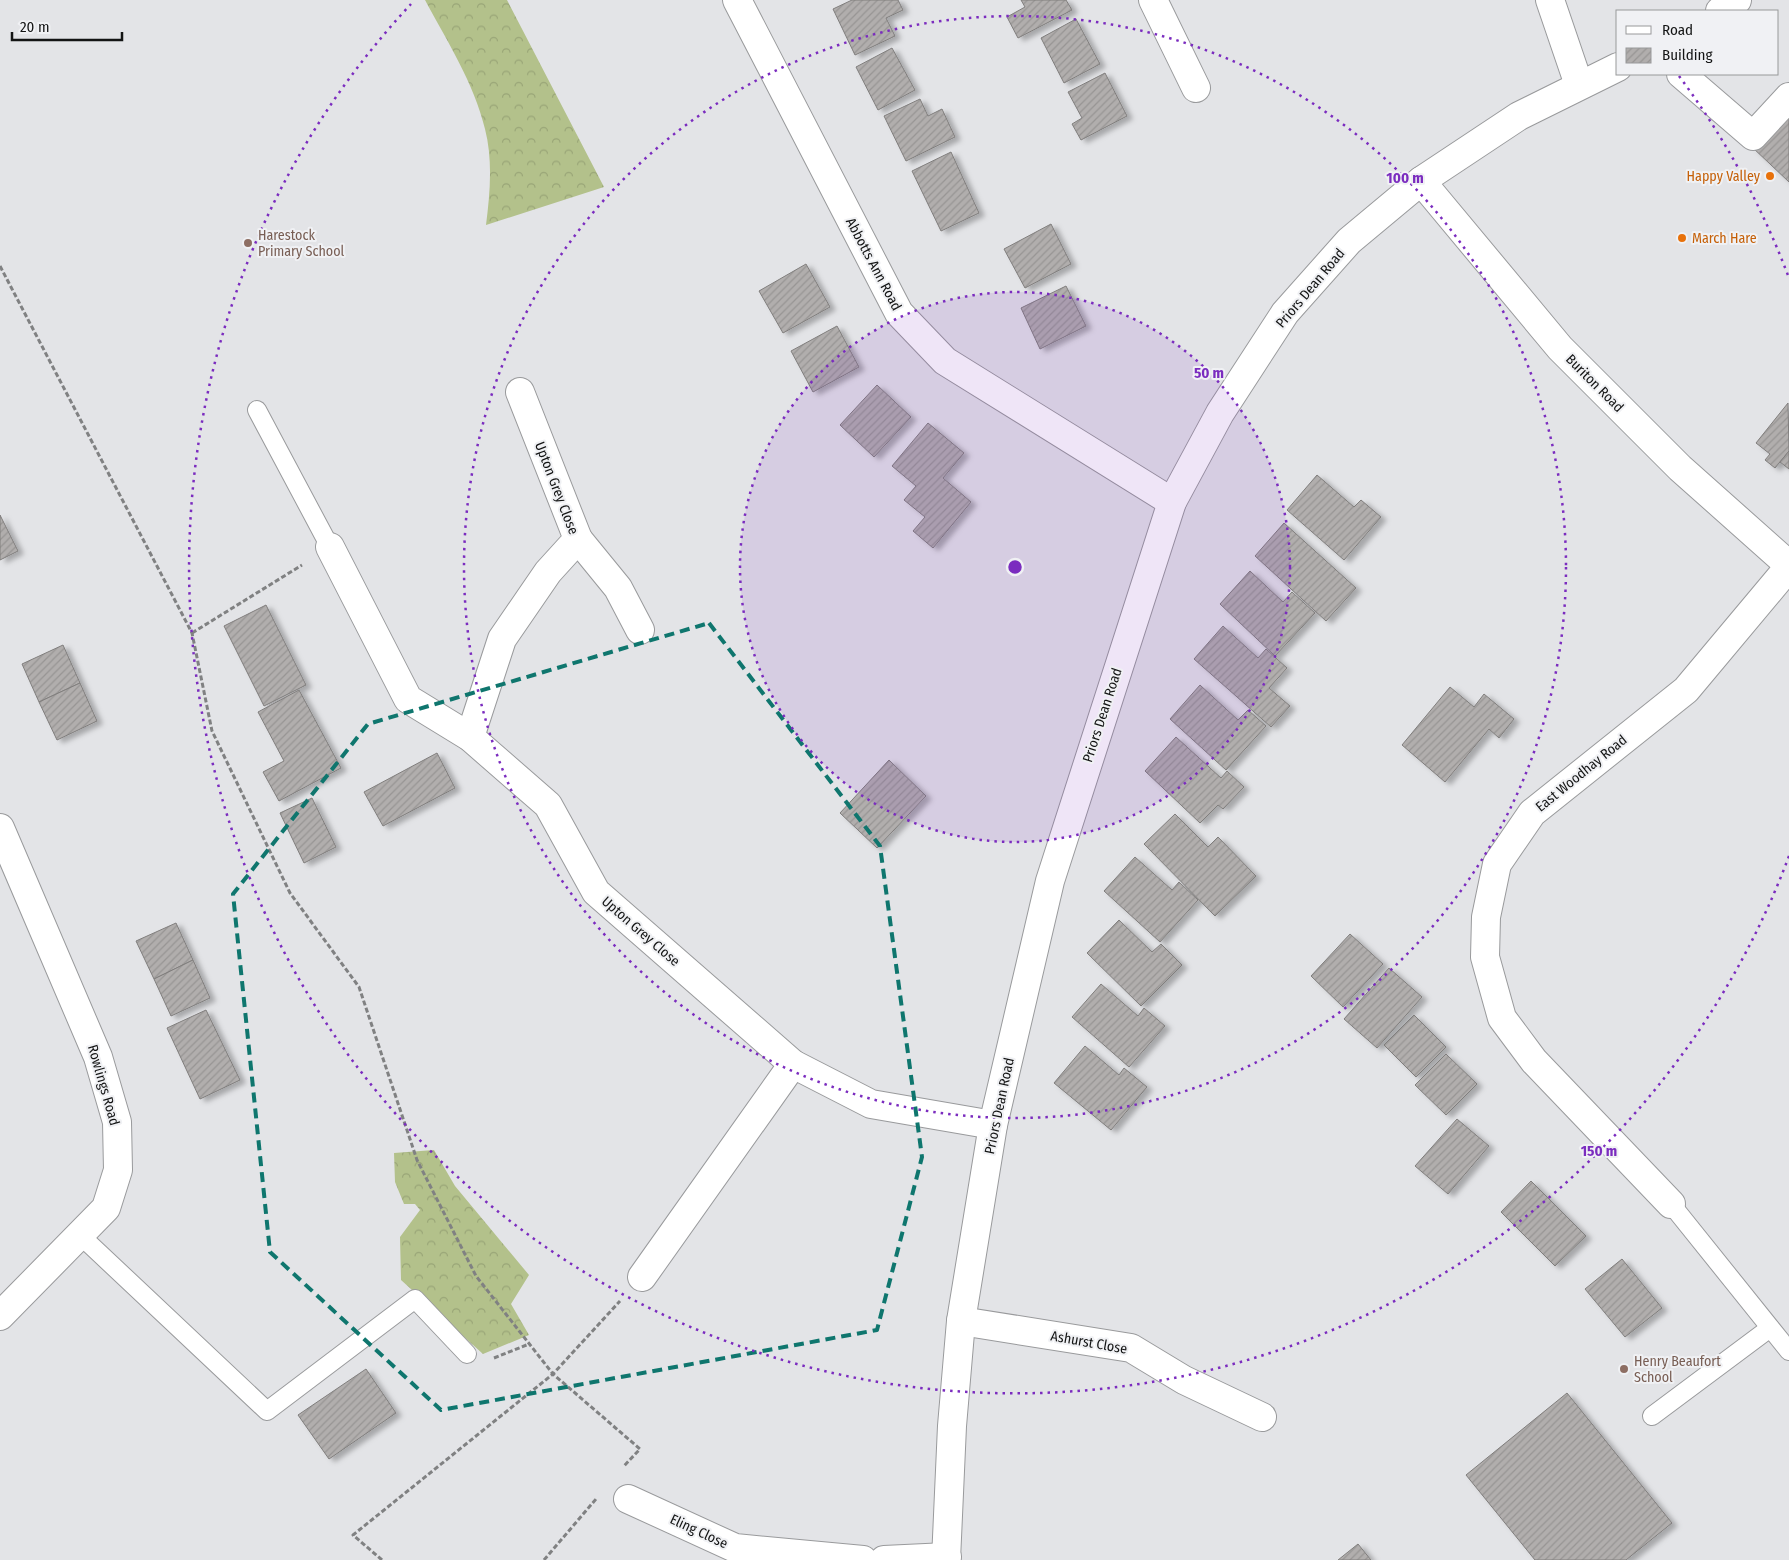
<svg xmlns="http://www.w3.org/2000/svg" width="1789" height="1560" viewBox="0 0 1789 1560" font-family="'Fira Sans Condensed',sans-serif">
<defs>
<pattern id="forest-crowns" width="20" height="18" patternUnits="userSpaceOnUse" patternTransform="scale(1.25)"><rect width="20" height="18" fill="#b3c18b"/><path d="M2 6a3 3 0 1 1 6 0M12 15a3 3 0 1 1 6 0" fill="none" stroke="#99a577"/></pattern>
<pattern id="building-hatch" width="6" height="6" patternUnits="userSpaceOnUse" patternTransform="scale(1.25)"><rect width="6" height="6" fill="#b1aead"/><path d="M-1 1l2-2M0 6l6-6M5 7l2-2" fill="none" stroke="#979594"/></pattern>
<filter id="shadow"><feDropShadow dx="5.5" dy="3" stdDeviation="2.5" flood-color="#0004"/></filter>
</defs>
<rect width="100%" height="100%" fill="#e3e4e7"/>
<g fill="url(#forest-crowns)">
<path d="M425 0H507L604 187 486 225C490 194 493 160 485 129 474 83 447 41 425 0Z"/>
<path d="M434 1150 455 1186 529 1275 511 1304 529 1335 483 1354 401 1280 400 1237 420 1210 415 1204H404L395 1182 394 1153Z"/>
</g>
<g fill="url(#building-hatch)" stroke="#807e7d" filter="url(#shadow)">
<path d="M852 0H898L903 10 886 18 895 36 855 55 833 9Z"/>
<path d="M1021 0H1066L1072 10 1018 38 1007 17 1025 7Z"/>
<path d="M1076 19 1100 64 1064 83 1041 38Z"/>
<path d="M892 48 915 90 878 110 856 67Z"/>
<path d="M1105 73 1127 116 1081 140 1072 124 1082 118 1068 92Z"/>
<path d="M920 99 928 116 942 109 955 137 906 161 884 116Z"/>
<path d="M1789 108V182L1752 147Z"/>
<path d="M951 152 979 213 941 231 912 171Z"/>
<path d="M1051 224 1071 264 1025 288 1004 249Z"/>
<path d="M806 264 830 307 783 333 759 291Z"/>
<path d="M1066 286 1086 326 1040 349 1021 308Z"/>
<path d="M837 326 859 367 813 392 791 351Z"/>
<path d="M877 385 911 417 874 457 840 425Z"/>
<path d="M1788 403 1789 451 1775 468 1765 460 1770 454 1756 443Z"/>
<path d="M928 423 964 453 943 478 971 502 933 548 913 531 925 517 904 500 916 486 892 466Z"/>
<path d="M1789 451V469L1780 462Z"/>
<path d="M1317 475 1354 507 1361 500 1381 517 1344 560 1287 510Z"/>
<path d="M0 515 18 551 0 560Z"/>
<path d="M1284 523 1356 588 1326 621 1255 556Z"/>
<path d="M1250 571 1283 602 1292 592 1315 613 1275 656 1220 604Z"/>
<path d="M266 605 306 685 264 706 224 626Z"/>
<path d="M1223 626 1258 658 1266 649 1287 668 1269 688 1290 706 1271 727 1194 659Z"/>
<path d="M63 645 80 683 39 702 22 664Z"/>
<path d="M80 683 97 721 57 740 39 702Z"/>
<path d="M1200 685 1238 720 1248 710 1266 726 1226 770 1170 719Z"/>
<path d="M1450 687 1474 707 1484 694 1514 719 1499 738 1489 729 1445 782 1402 745Z"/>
<path d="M299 690 341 768 279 801 263 772 284 761 258 712Z"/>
<path d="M1176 737 1221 778 1227 771 1244 787 1223 809 1218 805 1200 823 1145 771Z"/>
<path d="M437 753 455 788 383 826 364 792Z"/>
<path d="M889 760 926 796 877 848 840 813Z"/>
<path d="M312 798 336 847 304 863 280 813Z"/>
<path d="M1175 814 1208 847 1218 837 1256 876 1215 916 1144 844Z"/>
<path d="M1135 857 1172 890 1179 882 1198 900 1160 942 1104 891Z"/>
<path d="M1119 920 1152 952 1161 944 1182 965 1141 1006 1087 953Z"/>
<path d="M176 923 193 960 154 979 136 941Z"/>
<path d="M1350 934 1383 964 1343 1007 1311 976Z"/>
<path d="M193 960 210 998 171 1016 154 979Z"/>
<path d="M1389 968 1422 997 1377 1048 1344 1019Z"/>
<path d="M1101 984 1138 1016 1144 1008 1165 1026 1129 1067 1072 1017Z"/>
<path d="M206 1010 240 1080 200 1099 167 1028Z"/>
<path d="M1414 1015 1446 1047 1416 1077 1384 1045Z"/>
<path d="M1085 1046 1119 1075 1124 1068 1147 1087 1111 1130 1054 1083Z"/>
<path d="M1446 1054 1477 1084 1446 1115 1415 1085Z"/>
<path d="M1457 1119 1489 1146 1448 1194 1415 1166Z"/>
<path d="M1531 1181 1586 1236 1555 1266 1501 1212Z"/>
<path d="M1622 1259 1662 1308 1625 1337 1585 1289Z"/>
<path d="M366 1369 396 1413 329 1459 298 1415Z"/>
<path d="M1567 1393 1672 1523 1626 1560H1535L1466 1475Z"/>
<path d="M1358 1544 1371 1560H1338Z"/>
</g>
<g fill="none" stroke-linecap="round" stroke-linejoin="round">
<g stroke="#999a9c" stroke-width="20">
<g id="lane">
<path d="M257 410 330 547"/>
<path d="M1671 1204 1789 1351"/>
<path d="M80 1235 267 1411 415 1299 467 1354"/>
<path d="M1652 1416 1770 1328"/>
</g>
</g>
<g stroke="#999a9c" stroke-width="30">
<g id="street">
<path d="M737 0 899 313 945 361 1172 502"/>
<path d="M1153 0 1196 88"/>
<path d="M1550 0 1579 85"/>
<path d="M1681 74 1753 136 1789 97"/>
<path d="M1421 181 1560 348 1680 468 1789 565"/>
<path d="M578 539 618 588 640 630"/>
<path d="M330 547 408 699 470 737 548 805 596 892 793 1064 871 1104 993 1125"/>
<path d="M470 737 502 639 548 572 578 539 520 392"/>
<path d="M0 828 98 1057 117 1122 118 1170 106 1208 0 1316"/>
<path d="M1671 1204 1534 1061 1502 1018 1485 957 1486 917 1497 864 1532 813 1686 690 1789 567"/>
<path d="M642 1277 793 1064"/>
<path d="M961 1321 1131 1348 1184 1380 1262 1417"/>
<path d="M628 1499 735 1548 863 1560"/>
<path d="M884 1560 947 1557"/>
</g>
</g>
<g stroke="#999a9c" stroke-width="30">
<g id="secondary">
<path d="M1720 11 1737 0"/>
<path d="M946 1560 952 1426 961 1321 993 1125 1050 881 1172 502 1220 413 1285 313 1349 241 1421 181 1519 116 1618 67"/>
</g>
</g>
<g stroke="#808182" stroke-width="3" stroke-dasharray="5 2.5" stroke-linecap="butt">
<path d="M0 266 192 633 212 731 290 893 359 987 417 1160 476 1276 553 1374 640 1449 624 1466"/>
<path d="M192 633 302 565"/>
<path d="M494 1358 529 1344"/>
<path d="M382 1560 353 1535 553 1374 620 1301"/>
<path d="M544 1560 596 1499"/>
</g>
<use href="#lane" stroke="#fff" stroke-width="18"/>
<use href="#street" stroke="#fff" stroke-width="28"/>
<use href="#secondary" stroke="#fff" stroke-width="28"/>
</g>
<path fill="none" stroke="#0f766e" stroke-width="4" stroke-dasharray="10 6" stroke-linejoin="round" d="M709 623 880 846 922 1157 877 1330 441 1410 270 1252 233 894 368 724Z"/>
<circle cx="1015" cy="567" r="275" fill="#7b2cbf" fill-opacity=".12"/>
<g fill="none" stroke="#7b2cbf" stroke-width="2.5" stroke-dasharray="2.5 5">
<circle cx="1015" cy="567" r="275"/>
<circle cx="1015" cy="567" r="551"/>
<path d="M1789 856A826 826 0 1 1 411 4M1679 76A826 826 0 0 1 1789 278"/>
</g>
<g fill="#e8710a" stroke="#f0f1f4" stroke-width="2">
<circle cx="1770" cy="176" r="5"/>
<circle cx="1682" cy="238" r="5"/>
</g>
<g fill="#8d6e63" stroke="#f0f1f4" stroke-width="2">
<circle cx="248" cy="243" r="5"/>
<circle cx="1624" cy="1369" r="5"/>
</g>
<g text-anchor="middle" stroke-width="4" stroke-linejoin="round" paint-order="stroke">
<g font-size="14" fill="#c56008" stroke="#f0f1f4" text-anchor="end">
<text x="1760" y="181">Happy Valley</text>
<text x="1692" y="243" text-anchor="start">March Hare</text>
</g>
<g font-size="14" fill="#785e54" stroke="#f0f1f4" text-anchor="start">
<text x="258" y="240">Harestock<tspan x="258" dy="16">Primary School</tspan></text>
<text x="1634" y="1366">Henry Beaufort<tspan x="1634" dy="16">School</tspan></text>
</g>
<g font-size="14" fill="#131414" stroke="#f0f1f4">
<text transform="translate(874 264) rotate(62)" y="5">Abbotts Ann Road</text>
<text transform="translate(1310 288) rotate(-50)" y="5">Priors Dean Road</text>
<text transform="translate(1595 383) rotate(45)" y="5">Buriton Road</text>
<text transform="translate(557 488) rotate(69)" y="5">Upton Grey Close</text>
<text transform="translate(1102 715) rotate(-72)" y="5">Priors Dean Road</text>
<text transform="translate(1581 773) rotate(-39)" y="5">East Woodhay Road</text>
<text transform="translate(641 931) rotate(41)" y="5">Upton Grey Close</text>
<text transform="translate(104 1085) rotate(74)" y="5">Rowlings Road</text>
<text transform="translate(999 1106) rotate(-78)" y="5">Priors Dean Road</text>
<text transform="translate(1089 1342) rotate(10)" y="5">Ashurst Close</text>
<text transform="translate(699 1531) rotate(25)" y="5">Eling Close</text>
</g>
</g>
<circle cx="1015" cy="567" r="8" fill="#7b2cbf" stroke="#f0f1f4" stroke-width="2.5"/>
<g font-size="15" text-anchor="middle" font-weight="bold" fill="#7b2cbf" stroke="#f0f1f4" stroke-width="4" stroke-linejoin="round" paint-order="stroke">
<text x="1405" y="183">100 m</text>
<text x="1209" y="378">50 m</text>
<text x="1599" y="1156">150 m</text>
</g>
<rect x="1616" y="10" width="162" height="65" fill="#f0f1f4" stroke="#98999a"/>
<rect x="1626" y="26" width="25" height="8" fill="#ffffff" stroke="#98999a"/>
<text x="1662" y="35" font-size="15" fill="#131414">Road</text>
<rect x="1626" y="48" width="25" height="15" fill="url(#building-hatch)" stroke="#98999a"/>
<text x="1662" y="60" font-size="15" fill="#131414">Building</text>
<path d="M12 32v8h110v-8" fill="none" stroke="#131414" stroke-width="2.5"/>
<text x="20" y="32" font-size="15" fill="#131414" stroke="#f0f1f4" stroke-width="4" paint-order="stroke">20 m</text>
</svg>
